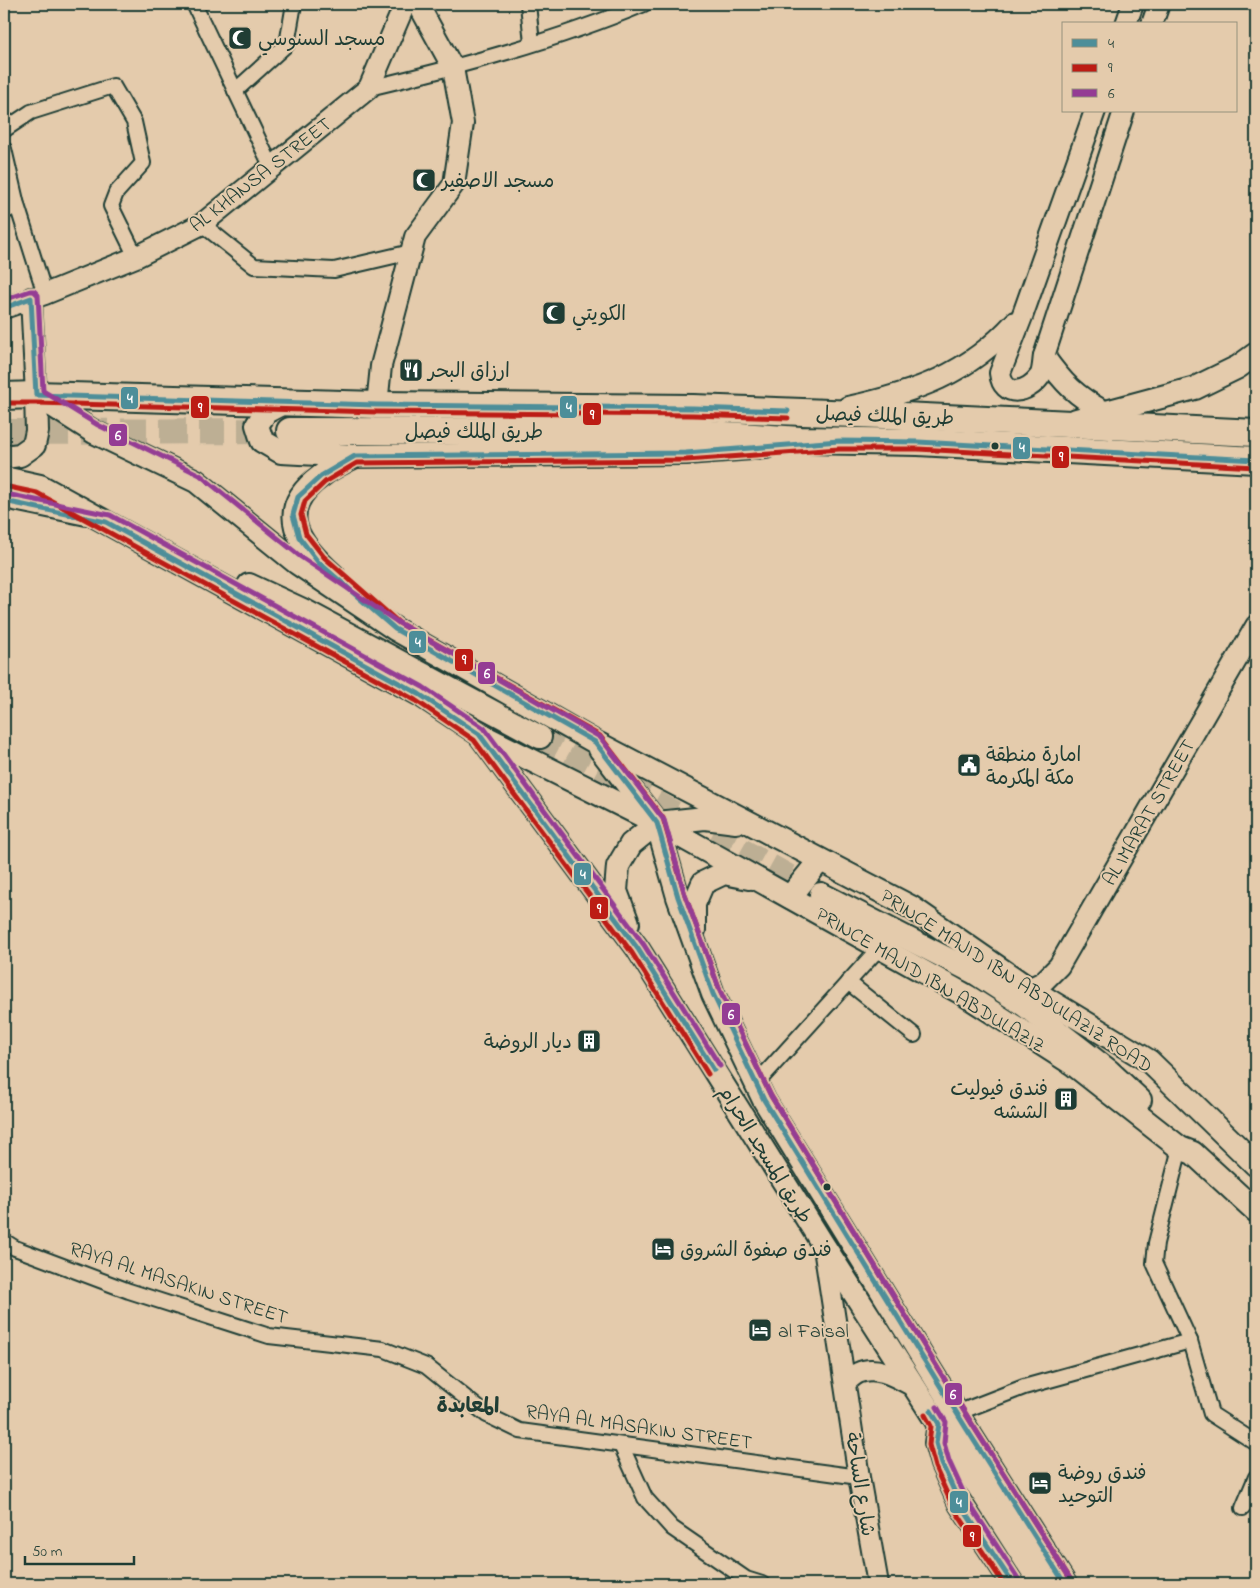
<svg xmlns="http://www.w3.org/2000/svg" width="1260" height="1588" viewBox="0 0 1260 1588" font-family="'Indie Flower','Playpen Sans Arabic',sans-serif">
<rect width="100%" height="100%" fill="#e4cbac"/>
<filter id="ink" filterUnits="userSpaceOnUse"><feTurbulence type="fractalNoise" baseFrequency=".02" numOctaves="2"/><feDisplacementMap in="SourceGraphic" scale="10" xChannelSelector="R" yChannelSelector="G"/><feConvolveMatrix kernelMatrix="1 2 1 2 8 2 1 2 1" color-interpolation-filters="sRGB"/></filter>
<g filter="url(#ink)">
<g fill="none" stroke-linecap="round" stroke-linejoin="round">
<path stroke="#bdaf94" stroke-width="22" stroke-dasharray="22 11" stroke-linecap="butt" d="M540 737 819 892"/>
<path stroke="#bdaf94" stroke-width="26" stroke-dasharray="26 13" stroke-linecap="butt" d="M4 432 290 431"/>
<g stroke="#1f3d34" stroke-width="18">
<g id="street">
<path d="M194 4 272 168"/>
<path d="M528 4 532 43"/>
<path d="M369 88C462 66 556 41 644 4"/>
<path d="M235 91 287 44 294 4"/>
<path d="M4 130 31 112 113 86 134 122 143 163 116 193 111 206 136 257"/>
<path d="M4 149 17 205"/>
<path d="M4 212 17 205 45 294"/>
<path d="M202 224 254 266 334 270 411 252"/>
<path d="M4 501 86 518"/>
<path d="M848 982 914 1035"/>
<path d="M756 1084 880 947"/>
<path d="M1180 1148 1156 1243 1154 1263 1190 1341 1211 1414 1256 1443"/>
<path d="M4 1241 15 1248 129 1291 269 1336 383 1349 426 1366 487 1415 520 1431 859 1477"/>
<path d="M957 1413 1024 1387 1190 1341"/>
<path d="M621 1445 645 1498 672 1528 746 1579 762 1584"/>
<path d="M1243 1508 1256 1477"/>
</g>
</g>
<g stroke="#1f3d34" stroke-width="24">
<g id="secondary">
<path d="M1126 24 1133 4"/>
<path d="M1152 24 1159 4"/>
<path d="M1095 111 1023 314 1000 373C1003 399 1028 393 1040 376 1043 371 1043 362 1044 356L1124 111"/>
<path d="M31 298 36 395"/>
<path d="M4 308 45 294 136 257 202 224 369 88 405 4"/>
<path d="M1044 356C1064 384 1075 395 1105 412"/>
<path d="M377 405 381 366 415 237 454 184 463 123 453 68 418 4"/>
<path d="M848 407C916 392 967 375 1015 322"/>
<path d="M1029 989 1043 982 1059 966 1256 626"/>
<path d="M824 1248 859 1477 878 1584"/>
<path d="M845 1383C849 1380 853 1375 858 1373 877 1364 898 1378 915 1387"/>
</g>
</g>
<g stroke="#1f3d34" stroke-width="26">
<g id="primary">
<path d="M36 395 94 432 196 481 297 563 395 629 595 742 911 907 1025 986 1149 1061 1256 1165"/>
<path d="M283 403 266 412 257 425 262 441 281 452 355 456"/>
<path d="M1076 420 1195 388 1238 367 1256 354"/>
<path d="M4 457 20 455 34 445 37 431 36 395"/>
<path d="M4 478 40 486 419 694 479 734 638 949 824 1246 1041 1584"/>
<path d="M334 576C298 544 273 511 321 476 331 468 344 462 355 456L686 453 766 447"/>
<path d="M249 585 305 611 540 737"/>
<path d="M483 736 657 823 967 996 1073 1064 1180 1148 1193 1153 1256 1211"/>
<path d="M600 749 657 823 678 897 713 994 764 1100 966 1428 1065 1584"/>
<path d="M821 894 975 973 1024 1005 1109 1071 1140 1100"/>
<path d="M790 897 820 860"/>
<path d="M628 923 616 891 618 866 631 844 657 823 705 818 736 822"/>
<path d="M694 930V904L703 883 724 873 749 878"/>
<path d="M939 1424 936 1443 942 1464 960 1504 1013 1584"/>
</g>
</g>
<g stroke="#1f3d34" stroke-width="30">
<g id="highway">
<path d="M4 396 36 395 377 405 693 408 883 415 1256 433"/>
<path d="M290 431 680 432 801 440 918 442 1256 460"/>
</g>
</g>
<use href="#street" stroke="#e4cbac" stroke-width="14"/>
<use href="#secondary" stroke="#e4cbac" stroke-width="20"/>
<use href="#primary" stroke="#e4cbac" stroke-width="22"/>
<use href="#highway" stroke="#e4cbac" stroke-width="26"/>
<g stroke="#e4cbac" stroke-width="9">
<g id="bus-1">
<path d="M4 308 31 298 36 395 377 405 693 408 788 411"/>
<path d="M4 501 106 522 419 694 479 734 638 949 714 1070"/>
<path d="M931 1411 939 1424 936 1443 942 1464 960 1504 1013 1584"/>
<path d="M1065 1584 966 1428 764 1100 713 994 678 897 657 823 595 742 395 629 318 562 299 537 293 515 298 497 321 476 355 456 686 453 839 441 918 442 1256 460"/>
</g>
</g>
<g stroke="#e4cbac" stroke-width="9">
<g id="bus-2">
<path d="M4 403H36L377 412 693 415 788 418"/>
<path d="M4 486 37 493 415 700 474 740 632 953 708 1074"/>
<path d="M925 1415 931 1426 929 1445 935 1467 953 1507 1004 1584"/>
<path d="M1071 1580 972 1424 771 1096 720 991 685 895 663 818 600 736 399 623 324 557 306 534 301 515 305 501 325 482 357 463 686 460 839 449H918L1256 467"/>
</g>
</g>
<g stroke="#e4cbac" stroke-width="9">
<g id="bus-3">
<path d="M4 300 30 291H34L38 295 43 391 98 425 200 475 301 557 399 623 600 737 664 820 685 895 720 991 771 1096 972 1424 1071 1580"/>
<path d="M6 494 110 515 423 687 484 728 644 945 720 1066"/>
<path d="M937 1407 946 1422 944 1443 949 1461 967 1500 1019 1580"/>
</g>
</g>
<use href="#bus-1" stroke="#4d8e99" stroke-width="5"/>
<use href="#bus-2" stroke="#bc1c14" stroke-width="5"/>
<use href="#bus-3" stroke="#943c94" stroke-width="5"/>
</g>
</g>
<defs>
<g id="mosque-square" transform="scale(1.25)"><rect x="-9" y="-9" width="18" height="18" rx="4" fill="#1f3d34" stroke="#e4cbac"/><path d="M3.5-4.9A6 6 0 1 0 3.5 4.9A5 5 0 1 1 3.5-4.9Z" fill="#fff"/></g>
<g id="restaurant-square" transform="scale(1.25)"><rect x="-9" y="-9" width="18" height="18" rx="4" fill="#1f3d34" stroke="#e4cbac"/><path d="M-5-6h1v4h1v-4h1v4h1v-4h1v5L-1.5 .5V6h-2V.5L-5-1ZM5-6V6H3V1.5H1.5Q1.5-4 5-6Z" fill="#fff"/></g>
<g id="civic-square" transform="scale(1.25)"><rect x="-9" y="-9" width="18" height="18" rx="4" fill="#1f3d34" stroke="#e4cbac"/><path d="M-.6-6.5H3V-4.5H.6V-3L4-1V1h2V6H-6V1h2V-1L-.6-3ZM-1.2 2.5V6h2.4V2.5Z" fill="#fff"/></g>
<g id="building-square" transform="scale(1.25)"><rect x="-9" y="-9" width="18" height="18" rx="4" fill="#1f3d34" stroke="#e4cbac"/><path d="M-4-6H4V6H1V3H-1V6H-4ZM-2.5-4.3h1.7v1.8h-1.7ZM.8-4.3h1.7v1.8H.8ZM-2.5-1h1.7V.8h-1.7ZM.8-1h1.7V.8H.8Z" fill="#fff"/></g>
<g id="hotel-square" transform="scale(1.25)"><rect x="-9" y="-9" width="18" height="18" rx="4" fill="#1f3d34" stroke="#e4cbac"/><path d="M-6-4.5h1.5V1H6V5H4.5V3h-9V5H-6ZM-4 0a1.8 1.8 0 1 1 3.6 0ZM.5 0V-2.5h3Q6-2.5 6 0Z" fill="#fff"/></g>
</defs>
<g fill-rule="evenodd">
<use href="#mosque-square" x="240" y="38"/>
<use href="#mosque-square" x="424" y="180"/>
<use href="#mosque-square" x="554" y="313"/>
<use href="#restaurant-square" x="411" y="370"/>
<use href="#civic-square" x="969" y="765"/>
<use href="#building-square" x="589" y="1041"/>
<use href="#building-square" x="1066" y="1099"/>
<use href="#hotel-square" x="663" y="1249"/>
<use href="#hotel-square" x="760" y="1330"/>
<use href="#hotel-square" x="1040" y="1483"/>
</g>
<g fill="#1f3d34" stroke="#e4cbac" stroke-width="2">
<circle cx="995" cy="446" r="4.5"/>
<circle cx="827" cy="1187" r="4.5"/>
</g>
<g text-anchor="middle" stroke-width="4" stroke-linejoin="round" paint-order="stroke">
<g font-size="20" fill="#1f3d34" stroke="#e4cbac" text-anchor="start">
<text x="258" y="45">مسجد السنوسي</text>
<text x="442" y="187">مسجد الاصفير</text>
<text x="572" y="320">الكويتي</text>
<text x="428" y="377">ارزاق البحر</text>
<text x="986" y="761">امارة منطقة<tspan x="986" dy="23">مكة المكرمة</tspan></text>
<text x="572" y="1048" text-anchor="end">ديار الروضة</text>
<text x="1048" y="1095" text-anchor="end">فندق فيوليت<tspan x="1048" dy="23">الششه</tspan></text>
<text x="680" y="1256">فندق صفوة الشروق</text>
<text x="778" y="1337">al Faisal</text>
<text x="1058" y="1479">فندق روضة<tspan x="1058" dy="23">التوحيد</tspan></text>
</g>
<g font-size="20" fill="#1f3d34" stroke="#e4cbac">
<text transform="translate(260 174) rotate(-38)" y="7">AL KHANSA STREET</text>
<text transform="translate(885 415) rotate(2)" y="7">طريق الملك فيصل</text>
<text x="474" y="438">طريق الملك فيصل</text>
<text transform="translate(1148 812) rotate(-60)" y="7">AL IMARAT STREET</text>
<text transform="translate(931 979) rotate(31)" y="7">PRINCE MAJID IBN ABDULAZIZ</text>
<text transform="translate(1017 980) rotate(33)" y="7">PRINCE MAJID IBN ABDULAZIZ ROAD</text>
<text transform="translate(766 1154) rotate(58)" y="7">طريق المسجد الحرام</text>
<text transform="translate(179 1282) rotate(18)" y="7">RAYA AL MASAKIN STREET</text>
<text transform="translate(639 1426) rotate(8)" y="7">RAYA AL MASAKIN STREET</text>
<text transform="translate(861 1484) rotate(81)" y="7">شارع الساحة</text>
</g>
<g font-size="21" font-weight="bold" fill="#1f3d34" stroke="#e4cbac">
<text x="468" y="1412">المعابدة</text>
</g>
</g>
<g stroke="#e4cbac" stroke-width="2">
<rect x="120" y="386" width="19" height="24" rx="5" fill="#4d8e99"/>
<rect x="559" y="395" width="19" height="24" rx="5" fill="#4d8e99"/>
<rect x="190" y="395" width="20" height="24" rx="5" fill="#bc1c14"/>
<rect x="582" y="402" width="20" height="24" rx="5" fill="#bc1c14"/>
<rect x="108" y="423" width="20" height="24" rx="5" fill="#943c94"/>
<rect x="1012" y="436" width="19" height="24" rx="5" fill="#4d8e99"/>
<rect x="1051" y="445" width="19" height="24" rx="5" fill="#bc1c14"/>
<rect x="408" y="630" width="19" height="24" rx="5" fill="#4d8e99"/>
<rect x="454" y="648" width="20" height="24" rx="5" fill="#bc1c14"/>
<rect x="477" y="661" width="19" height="24" rx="5" fill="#943c94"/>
<rect x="573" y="862" width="19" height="24" rx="5" fill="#4d8e99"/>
<rect x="589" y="896" width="20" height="24" rx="5" fill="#bc1c14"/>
<rect x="721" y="1002" width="20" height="24" rx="5" fill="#943c94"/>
<rect x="944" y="1382" width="19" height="24" rx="5" fill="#943c94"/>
<rect x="949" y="1490" width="20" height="24" rx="5" fill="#4d8e99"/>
<rect x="962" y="1524" width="20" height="24" rx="5" fill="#bc1c14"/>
</g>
<g font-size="14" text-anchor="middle" font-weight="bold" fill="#fff">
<text x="130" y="403">4</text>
<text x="569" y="412">4</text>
<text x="200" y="412">9</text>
<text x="592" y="419">9</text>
<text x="118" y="440">6</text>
<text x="1022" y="452">4</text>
<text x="1061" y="461">9</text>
<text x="418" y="647">4</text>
<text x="464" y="664">9</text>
<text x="487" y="678">6</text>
<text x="583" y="879">4</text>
<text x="599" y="913">9</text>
<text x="731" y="1019">6</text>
<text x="953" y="1399">6</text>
<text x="959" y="1507">4</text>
<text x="972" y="1541">9</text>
</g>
<rect width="1260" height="1588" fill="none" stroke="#e4cbac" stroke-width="20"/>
<rect x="10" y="10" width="1240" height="1568" fill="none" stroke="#1f3d34" stroke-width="2" filter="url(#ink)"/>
<rect x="1062" y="22" width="175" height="90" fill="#e4cbac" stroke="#95927c"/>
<rect x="1072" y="39" width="25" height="8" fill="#4d8e99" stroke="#95927c"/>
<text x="1108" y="48" font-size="15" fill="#1f3d34">4</text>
<rect x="1072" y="64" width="25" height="8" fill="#bc1c14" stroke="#95927c"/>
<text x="1108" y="72" font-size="15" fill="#1f3d34">9</text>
<rect x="1072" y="89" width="25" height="8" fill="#943c94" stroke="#95927c"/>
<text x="1108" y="98" font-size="15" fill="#1f3d34">6</text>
<path d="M25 1556v8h109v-8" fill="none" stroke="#1f3d34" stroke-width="2.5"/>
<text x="32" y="1556" font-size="15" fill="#1f3d34" stroke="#e4cbac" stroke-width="4" paint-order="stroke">50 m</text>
</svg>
